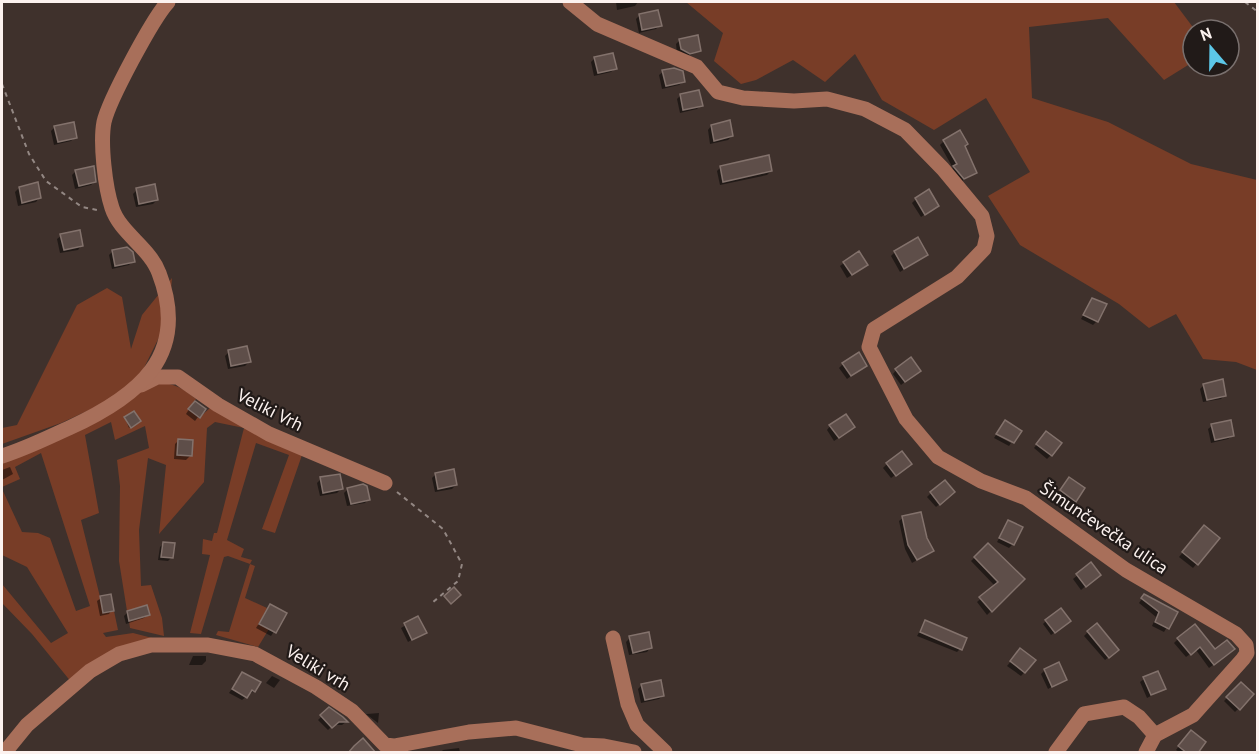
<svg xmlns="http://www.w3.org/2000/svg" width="1259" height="754" viewBox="0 0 1259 754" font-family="'PT Sans',sans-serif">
<rect width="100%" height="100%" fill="#3f312c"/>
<g fill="#783d27">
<path d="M686 2H1174L1195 30 1193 62 1164 80 1108 18 1029 27 1032 98 1108 122 1191 164 1257 180V370L1236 362 1203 359 1176 314 1149 328 1119 304 1020 245 988 196 1030 172 986 98 934 130 882 100 855 54 825 82 793 60 756 80 741 84 714 61 723 33Z"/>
<path d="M172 278 169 317 139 378 111 400 61 423 2 444V428L17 425 77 305 107 288 122 297 131 349 142 315Z"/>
<path d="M158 383C175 383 184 389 196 399L188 409 199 418 211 407 302 455 275 533 262 529 289 455 256 443 227 540 244 549 241 557 252 560 250 564 255 566 245 598 267 608 259 624 269 629 258 647 216 635 218 631 229 632 250 564 228 556 224 557 201 634 190 633 210 555 202 554 203 539 212 541 214 533H217L244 428 215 422 207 428 204 482 159 534 166 465 148 458 139 530 141 586 151 585 162 618 164 636 130 628 129 621 150 615 147 605 127 611 119 561 120 486 117 460 149 448 145 426 115 440 111 422 85 435 99 513 81 520 104 613 114 611 118 630 103 633 106 637 133 633 164 641 72 683 32 634 2 603V584L51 643 68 633 27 567 2 555V489L22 532 38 533 50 538 76 611 90 606 41 453 15 467 20 479 2 487V461Z"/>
</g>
<g fill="#0007">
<path d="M616 2H638L635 6 617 10Z"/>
<path d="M640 15 660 25 656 29 639 33 636 19Z"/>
<path d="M679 41 700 51 686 57 677 53 676 44Z"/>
<path d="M595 58 615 68 611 72 594 76 591 62Z"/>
<path d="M663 72 683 82 679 85 662 89 659 75Z"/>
<path d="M681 95 701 105 697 109 680 113 677 99Z"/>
<path d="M711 126 732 136 728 140 710 144 708 130Z"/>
<path d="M55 127 75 137 71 141 54 145 51 131Z"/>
<path d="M944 141 963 147 975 173 971 176 960 182 950 171 953 168 940 145Z"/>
<path d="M720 168 771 171 767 175 720 185 717 171Z"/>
<path d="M76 171 95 182 91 185 75 189 72 175Z"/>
<path d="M19 188 39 198 36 202 18 206 15 192Z"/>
<path d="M137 190 157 200 153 204 136 207 133 194Z"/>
<path d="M916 199 937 206 921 217 912 203Z"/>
<path d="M61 236 81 246 78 250 60 253 57 239Z"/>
<path d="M113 251 133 261 129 265 112 269 109 255Z"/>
<path d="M895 252 927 255 900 272 891 256Z"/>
<path d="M844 263 863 268 847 278 840 266Z"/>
<path d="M1092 299 1097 321 1093 325 1081 319Z"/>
<path d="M229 352 249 362 245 366 228 369 225 356Z"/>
<path d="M843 364 865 366 847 379 839 368Z"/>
<path d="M896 370 915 374 901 385 893 374Z"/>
<path d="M1204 385 1225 395 1221 399 1203 402 1200 389Z"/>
<path d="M191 406 204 409 195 421 186 414Z"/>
<path d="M125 418 137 422 129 428Z"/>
<path d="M830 426 849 431 834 441 827 430Z"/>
<path d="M1212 426 1232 436 1228 439 1211 443 1208 429Z"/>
<path d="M996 435 1011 443 1009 446 994 438Z"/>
<path d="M1043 437 1051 455 1047 459 1034 448Z"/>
<path d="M179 440 190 456 186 460 174 459 175 444Z"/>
<path d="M887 464 906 467 891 478 883 468Z"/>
<path d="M10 467 13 474 2 480V470Z"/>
<path d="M435 475 456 485 452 489 435 492 432 478Z"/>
<path d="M321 479 341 489 337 493 320 496 317 483Z"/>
<path d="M1066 483 1075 501 1071 504 1057 495Z"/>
<path d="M348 489 368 499 365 503 347 506 344 493Z"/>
<path d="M931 493 950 496 936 507 927 497Z"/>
<path d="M903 518 925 538 932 551 912 563 905 549 899 521Z"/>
<path d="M1008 522 1013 544 1009 548 997 542Z"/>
<path d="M1201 531 1218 538 1193 568 1179 557Z"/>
<path d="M164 543 172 557 168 561 158 560 160 547Z"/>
<path d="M988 545 1023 579 987 615 977 602 995 586 971 561Z"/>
<path d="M1091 564 1095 578 1081 590 1073 579Z"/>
<path d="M1144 596 1176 612 1164 632 1152 626 1156 617 1139 603Z"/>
<path d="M101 598 112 610 109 614 100 616 97 601Z"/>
<path d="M270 606 285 614 271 636 256 628Z"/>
<path d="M128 612 148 615 144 618 126 624 124 616Z"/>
<path d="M418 618 425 632 408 642 401 628Z"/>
<path d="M1046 621 1065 625 1051 635 1043 624Z"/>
<path d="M925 622 960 649 957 652 917 636Z"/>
<path d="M1088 632 1114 653 1105 660 1084 636Z"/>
<path d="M630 638 650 648 647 652 629 655 626 642Z"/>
<path d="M1178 639 1215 652 1229 653 1209 668 1196 650 1186 657 1174 643Z"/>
<path d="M1017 654 1034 661 1021 676 1007 666Z"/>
<path d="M193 656H206V661L202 665H189Z"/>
<path d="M1045 670 1065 679 1048 689 1041 674Z"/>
<path d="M242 674 254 691 242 700 229 693Z"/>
<path d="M272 676 280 680 274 688 266 683Z"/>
<path d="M1144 679 1164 689 1147 698 1140 682Z"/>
<path d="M1241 684 1252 695 1235 712 1224 701Z"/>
<path d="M642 685 663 696 659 699 641 703 638 689Z"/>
<path d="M329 709 346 722 342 725H333L328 730 318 720Z"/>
<path d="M379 713 378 723 366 714H367Z"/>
<path d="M1187 736 1196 752H1179L1176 750Z"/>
<path d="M459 748 460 752H441L443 750Z"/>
</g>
<g fill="#5e4e49" stroke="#83726c" stroke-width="1.5">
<path d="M658 10 662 26 642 30 639 14Z"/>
<path d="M698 35 701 51 690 54 681 49 679 39Z"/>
<path d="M613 53 617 69 598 73 594 57Z"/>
<path d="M674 68 683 71 685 82 666 86 662 70Z"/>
<path d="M699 90 703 106 683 110 680 94Z"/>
<path d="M730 120 733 136 714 141 711 125Z"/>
<path d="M74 122 77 138 58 142 54 126Z"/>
<path d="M960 130 968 144 965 146 977 173 964 179 953 166 957 164 943 140Z"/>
<path d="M769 155 772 171 723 182 720 166Z"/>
<path d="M94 166 96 182 79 186 75 170Z"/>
<path d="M38 182 41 198 22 203 19 187Z"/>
<path d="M155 184 158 200 139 204 136 188Z"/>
<path d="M929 189 939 206 925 215 915 198Z"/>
<path d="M80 230 83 246 64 250 60 234Z"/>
<path d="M918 237 928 255 904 269 894 251Z"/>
<path d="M127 247 133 252 135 262 115 266 112 250Z"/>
<path d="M859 251 868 265 852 275 843 262Z"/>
<path d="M1092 298 1107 304 1098 322 1083 315Z"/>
<path d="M247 346 251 362 231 366 228 350Z"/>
<path d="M859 352 867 366 851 376 842 363Z"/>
<path d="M911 357 921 371 905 382 895 369Z"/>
<path d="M1223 379 1226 396 1207 400 1203 384Z"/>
<path d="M195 401 206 409 200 418 188 409Z"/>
<path d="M134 411 141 421 131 428 124 417Z"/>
<path d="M846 414 855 427 839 438 829 425Z"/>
<path d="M1005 420 1022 431 1014 443 996 434Z"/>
<path d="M1231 420 1234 436 1215 440 1211 424Z"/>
<path d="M1046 431 1062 443 1052 456 1036 444Z"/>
<path d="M178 439 193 440 192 456 177 455Z"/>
<path d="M902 451 912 464 896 476 886 463Z"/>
<path d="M454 469 457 485 438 489 435 473Z"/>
<path d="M340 474 343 489 323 493 320 477Z"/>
<path d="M1069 477 1085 488 1076 502 1060 490Z"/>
<path d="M945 480 955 492 940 505 930 492Z"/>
<path d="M363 484 367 486 370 500 351 504 347 488Z"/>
<path d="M921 512 927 538 934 551 917 560 908 545 902 516Z"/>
<path d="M1008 520 1023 527 1014 545 999 538Z"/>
<path d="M1204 525 1220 538 1198 565 1182 552Z"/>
<path d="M163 542 175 543 173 558 161 557Z"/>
<path d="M988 543 1025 579 992 612 979 597 998 582 974 557Z"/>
<path d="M1091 562 1101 575 1086 587 1076 574Z"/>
<path d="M454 587 461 595 451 604 444 596Z"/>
<path d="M111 594 114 611 103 613 100 596Z"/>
<path d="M1144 594 1178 612 1169 629 1155 622 1159 612 1141 598Z"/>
<path d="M270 604 287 613 276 633 259 624Z"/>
<path d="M147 605 150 615 129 621 127 611Z"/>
<path d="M1061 608 1071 621 1055 633 1045 620Z"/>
<path d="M418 616 427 633 412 640 404 623Z"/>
<path d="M925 620 967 638 962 650 920 632Z"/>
<path d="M1097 623 1119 650 1109 658 1087 631Z"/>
<path d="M1195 624 1215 649 1227 640 1235 649 1214 665 1200 647 1191 655 1177 638Z"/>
<path d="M649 632 652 648 633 653 629 636Z"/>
<path d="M1020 648 1036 660 1025 673 1010 661Z"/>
<path d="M1059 662 1067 680 1052 687 1044 669Z"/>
<path d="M1158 671 1166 689 1151 695 1143 677Z"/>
<path d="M242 672 261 682 255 692 252 690 247 698 232 689Z"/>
<path d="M661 680 664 696 645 700 641 684Z"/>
<path d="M1241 682 1254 694 1240 710 1226 697Z"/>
<path d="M329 707 343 717 348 722H339L332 728 320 715Z"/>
<path d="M1191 730 1206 742 1198 753H1187L1178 746Z"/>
<path d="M363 738 376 753H348L354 746Z"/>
</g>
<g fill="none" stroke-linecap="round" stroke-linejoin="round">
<g stroke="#938783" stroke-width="2" stroke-dasharray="4.5 4.5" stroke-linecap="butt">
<path d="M1245 2 1258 12"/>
<path d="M2 84 29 154 46 181 82 207 97 210"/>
<path d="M397 492 443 529 462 564 458 581 432 603"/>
</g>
<g stroke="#a86f5a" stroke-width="15">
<path d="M570 2 597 24 697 67 718 92 743 98 794 101 827 99 865 109 905 130 943 169 982 216 987 236 984 249 957 277 874 329 869 347 906 419 938 457 981 481 1026 498 1126 570 1236 634 1246 645 1247 653 1243 659 1193 715 1155 735 1146 752"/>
<path d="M141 385 157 377H178L218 405 269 434 385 483"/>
<path d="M2 456C25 449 47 438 69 428 137 397 191 356 159 273 150 248 120 233 112 208 105 187 100 143 104 122 109 100 153 18 168 2"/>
<path d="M613 638 628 704 637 725 665 752"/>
<path d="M5 752 27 725 90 671 119 654 151 645H208L255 654 316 687 352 711 385 745 394 746 469 732 516 728 582 745 604 746 634 752"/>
<path d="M1056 752 1084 714 1124 707 1139 717 1155 735"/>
</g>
</g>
<g text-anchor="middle" stroke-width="4.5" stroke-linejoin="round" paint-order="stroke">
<g font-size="18" fill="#fcf2ef" stroke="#211a18">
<text transform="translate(270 410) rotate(27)" y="6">Veliki Vrh</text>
<text transform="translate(1104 528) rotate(34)" y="6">Šimunčevečka ulica</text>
<text transform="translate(318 668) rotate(31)" y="6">Veliki vrh</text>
</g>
</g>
<rect width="1259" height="754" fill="none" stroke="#fcf2ef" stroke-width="6"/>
<g transform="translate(1211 48) rotate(340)"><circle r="28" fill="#211a18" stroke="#79706e" stroke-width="1.5"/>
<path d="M0-4.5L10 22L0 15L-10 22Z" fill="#5cc7e8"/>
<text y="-9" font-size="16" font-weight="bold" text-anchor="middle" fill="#fcf2ef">N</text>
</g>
</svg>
